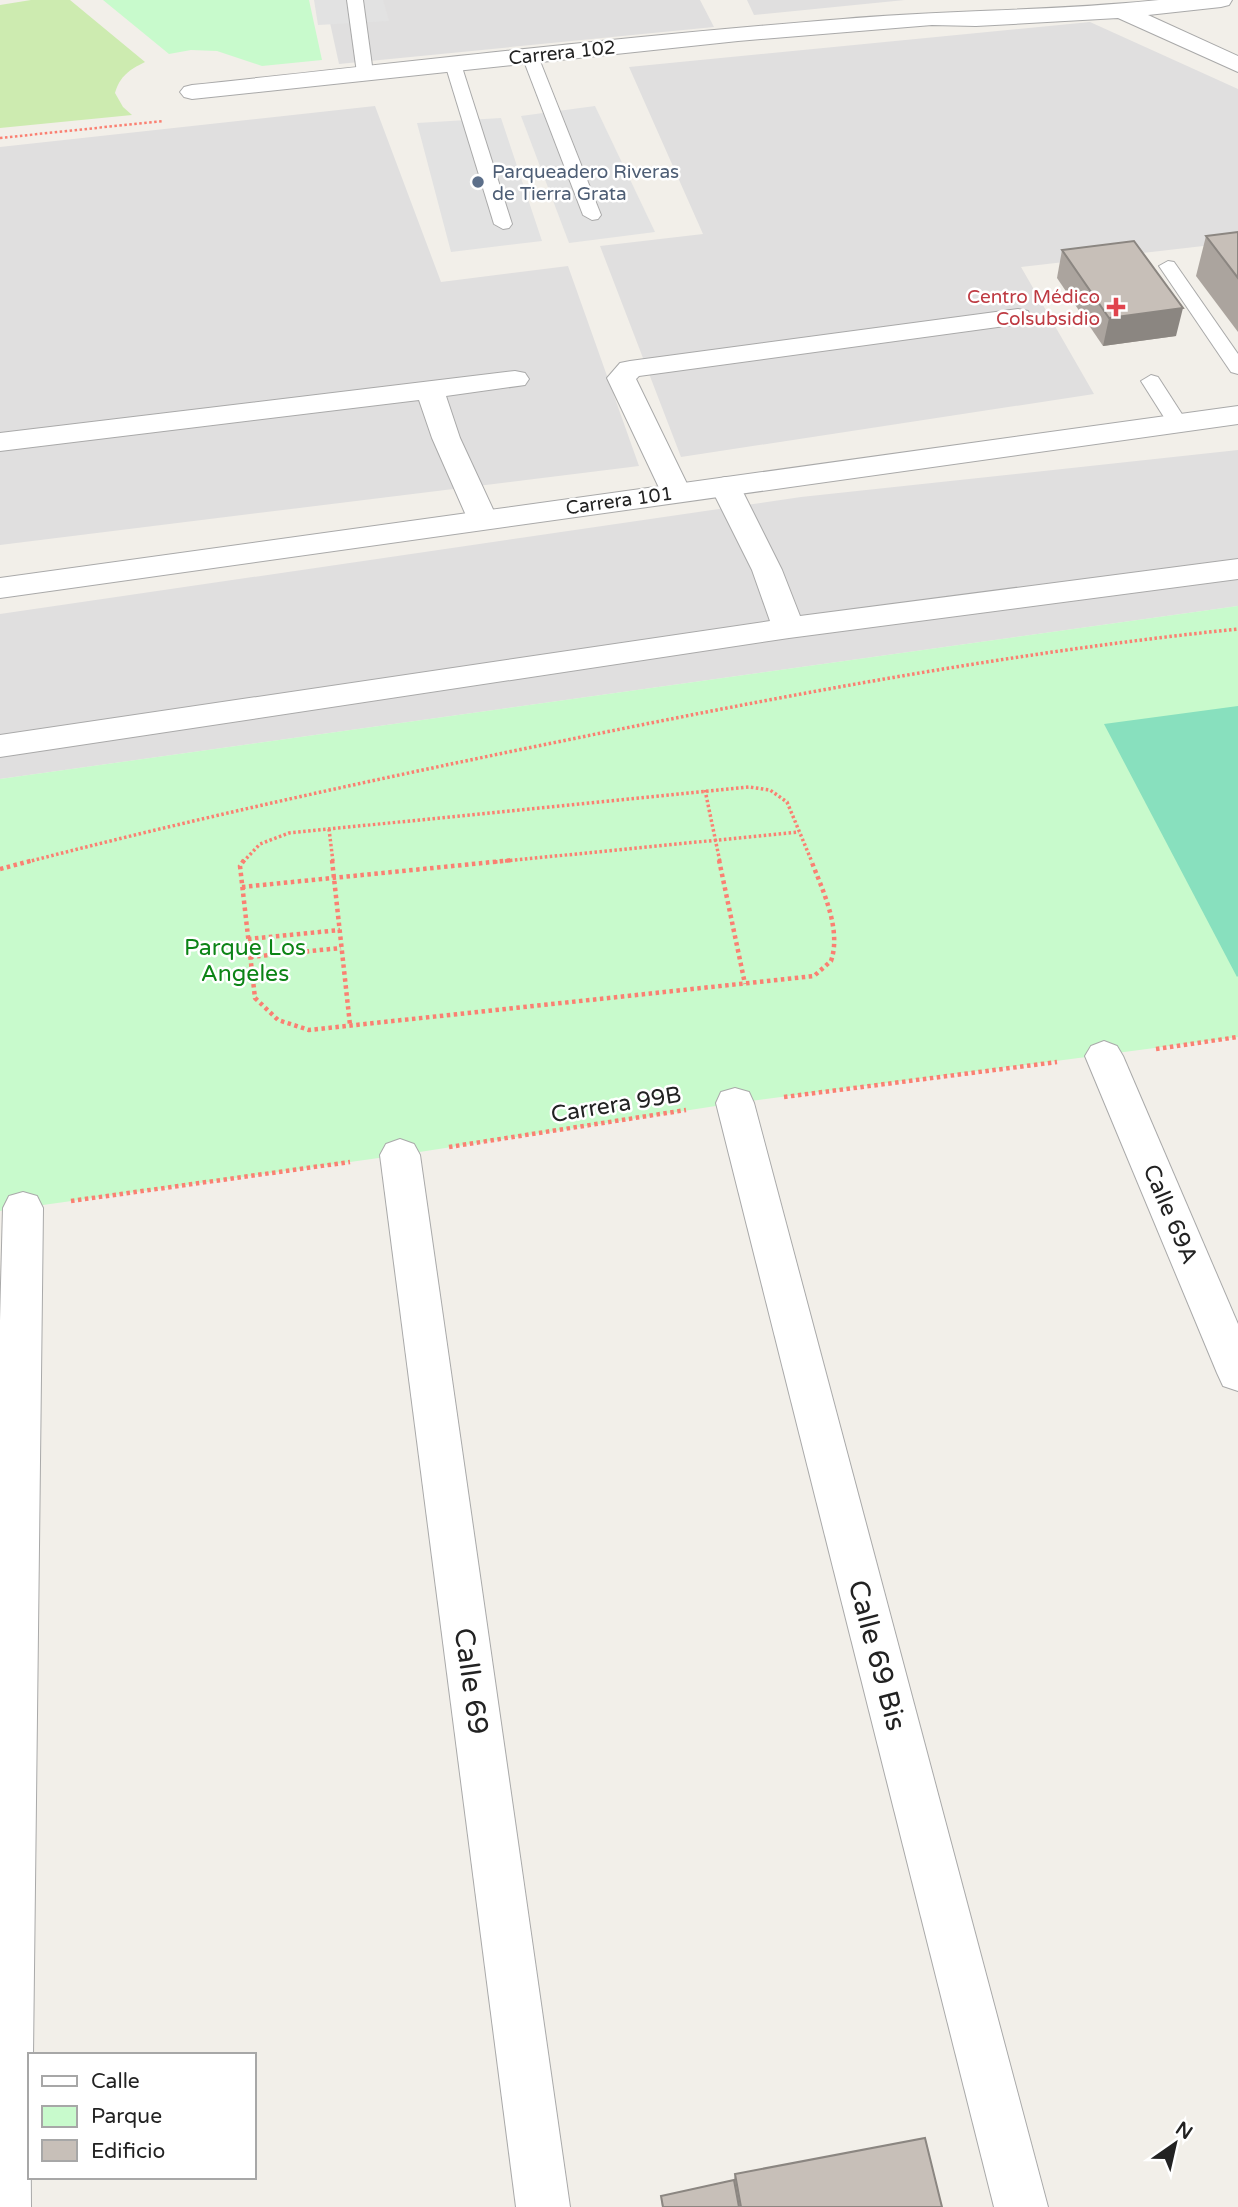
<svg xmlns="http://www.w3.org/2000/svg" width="1238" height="2207" viewBox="0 0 1238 2207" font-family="'Varela Round',sans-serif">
<rect width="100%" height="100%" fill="#f2efe9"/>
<g fill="#e0dfdf">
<path d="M325 0H700L714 27 339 64Z"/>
<path d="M747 0H905L754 15Z"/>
<path d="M1090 22 1238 89V242L1021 267 1094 394 681 457 600 246 703 234 629 67Z"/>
<path d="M375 106 441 282 568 266 639 466 0 545V147Z"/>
<path d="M1238 450V606L0 779V614L801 497Z"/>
</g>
<path fill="#cdebb0" d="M31 0H70L145 62C129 70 120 76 115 93L123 107 132 115 0 128V5Z"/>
<g fill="#c8facc">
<path d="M103 0H309L322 60 262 66 217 51 191 50 169 54Z"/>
<path d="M1238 606V1037L735 1103 400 1155 0 1211V779Z"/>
</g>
<path fill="#88e0be" d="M1238 706V976L1237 977 1104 724Z"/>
<g fill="#e2e2e2">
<path d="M314 0H383L389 21 318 25Z"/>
<path d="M595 106 655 232 569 243 521 116Z"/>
<path d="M501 118 542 241 451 252 417 123Z"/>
</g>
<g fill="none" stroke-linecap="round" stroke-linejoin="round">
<g stroke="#a9a9a9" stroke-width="2">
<g id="service">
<path d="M347 0H363L373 73 371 76H359L357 73Z"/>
<path d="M530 51 538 56 601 215 598 219 592 220 583 215 522 56Z"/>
<path d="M453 59 461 64 512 224 509 228 503 229 494 224 445 64Z"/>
<path d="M1168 261 1174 262 1238 354V374L1231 372 1159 266Z"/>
<path d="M1151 375 1158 377 1187 422 1184 426H1170L1167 422 1141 381Z"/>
</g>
</g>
<g stroke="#a9a9a9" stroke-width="2">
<g id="minor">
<path d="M1159 0H1232L1229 5 1221 7 1148 15 1238 56V72L1118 18 976 26 932 25 738 41 192 99 184 97 180 92 184 87 192 85C409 62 626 36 843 19 948 10 1054 11 1159 0Z"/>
<path d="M1018 309 1028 311 1031 317 1028 323 639 376 636 379 691 492 686 498 676 501 666 498 661 492 607 378 620 363 630 361Z"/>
<path d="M515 371 525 373 529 379 525 385 446 396 460 438 498 520 494 526 483 529 472 526 468 520 432 438 419 400 0 451V433Z"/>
<path d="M725 477 735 480 740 486 782 570 800 616 1238 559V579L789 638 0 757V735L770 621 752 570 710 486 715 480Z"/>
<path d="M1104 1041 1117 1046 1123 1056 1238 1324V1391L1223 1386 1217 1373 1085 1056 1091 1046Z"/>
<path d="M735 1088 749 1092 754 1103 1048 2207H994L716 1103 721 1092Z"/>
<path d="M400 1139 414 1144 420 1155 570 2207H516L380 1155 386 1144Z"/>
<path d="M23 1192 37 1196 43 1208 33 2055H30L31 2207H0V1321L3 1208 9 1196Z"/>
</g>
</g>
<g stroke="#a9a9a9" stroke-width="2">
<path id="tertiary" d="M1238 406V424L0 598V578Z"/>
</g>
<path stroke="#fa8072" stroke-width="2.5" stroke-dasharray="2.5 2.5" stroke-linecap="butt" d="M0 138 163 121"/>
<g stroke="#fa8072" stroke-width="3.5" stroke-dasharray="2.5 2.5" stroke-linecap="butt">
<path d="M705 790 720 862"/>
<path d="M329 829 333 862"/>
<path d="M27 862C216 813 405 773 596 734 808 691 1022 651 1238 629"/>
<path d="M243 862 260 844 289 833 749 787 770 790 787 802 812 862"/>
<path d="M495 862 799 832"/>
</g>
<g stroke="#fa8072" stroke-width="4.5" stroke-dasharray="3.5 3.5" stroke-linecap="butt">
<path d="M244 860 240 866 255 998 278 1020 309 1030 814 976 831 961C842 929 822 889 811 860"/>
<path d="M332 860 350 1025"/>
<path d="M719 860 745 984"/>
<path d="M0 869 34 860"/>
<path d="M242 887 513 860"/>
<path d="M248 939 340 930"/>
<path d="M250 957 341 948"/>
<path d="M1156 1049 1238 1037"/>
<path d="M784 1097 1057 1062"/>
<path d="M449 1147 686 1110"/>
<path d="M71 1201 350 1162"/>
</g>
<use href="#service" fill="#fff" fill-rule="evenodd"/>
<use href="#minor" fill="#fff" fill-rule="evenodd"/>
<use href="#tertiary" fill="#fff" fill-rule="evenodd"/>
</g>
<g fill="#aba49e">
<path d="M1238 232V332L1196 276 1206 236Z"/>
<path d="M1062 250 1176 336 1103 346 1057 278Z"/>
<path d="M735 2174 942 2207H662L661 2196 734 2180Z"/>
</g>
<path fill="#8b8681" d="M1183 308 1176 336 1103 346 1109 318Z"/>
<g fill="#c7bfb8" stroke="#8b8681" stroke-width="2">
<path d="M1238 232V278L1206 236Z"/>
<path d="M1134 241 1183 308 1109 318 1062 250Z"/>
<path d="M925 2138 942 2207H741L735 2174Z"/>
<path d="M734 2180 739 2207H663L661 2196Z"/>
</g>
<circle fill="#5c6f8a" stroke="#fff" stroke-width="2.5" cx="478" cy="182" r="7"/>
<path fill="#e0444e" stroke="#fff" stroke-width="2.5" d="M1112.5 296.5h7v7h7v7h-7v7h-7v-7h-7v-7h7z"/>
<g text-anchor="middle" stroke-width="5" stroke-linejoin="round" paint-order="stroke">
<g font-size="19" fill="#222" stroke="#fff">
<text transform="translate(562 52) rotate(-6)" y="7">Carrera 102</text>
<text transform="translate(619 500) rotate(-8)" y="7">Carrera 101</text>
</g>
<g font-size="19" fill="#4e5e75" stroke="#fff" text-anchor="start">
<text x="492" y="178">Parqueadero Riveras<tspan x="492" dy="22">de Tierra Grata</tspan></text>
</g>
<g font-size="19" fill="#be3a42" stroke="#fff" text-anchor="end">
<text x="1100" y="303">Centro Médico<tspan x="1100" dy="22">Colsubsidio</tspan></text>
</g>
<g font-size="23" fill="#0c8416" stroke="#fff">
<text x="245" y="955">Parque Los<tspan x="245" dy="26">Angeles</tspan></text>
</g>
<g font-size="23" fill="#222" stroke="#fff">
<text transform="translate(616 1104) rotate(-9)" y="8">Carrera 99B</text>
<text transform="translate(1171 1214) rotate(67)" y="8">Calle 69A</text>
</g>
<g font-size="28" fill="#222" stroke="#fff">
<text transform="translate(878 1655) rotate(75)" y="10">Calle 69 Bis</text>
<text transform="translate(472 1681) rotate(82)" y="10">Calle 69</text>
</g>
</g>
<rect x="28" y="2053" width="228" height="126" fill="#ffffff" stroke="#a7a7a7" stroke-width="2"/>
<rect x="42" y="2076" width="35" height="10" fill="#ffffff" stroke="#a7a7a7" stroke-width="2"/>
<text x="91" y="2088" font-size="21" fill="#222222">Calle</text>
<rect x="42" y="2106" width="35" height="21" fill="#c8facc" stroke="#a7a7a7" stroke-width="2"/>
<text x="91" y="2123" font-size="21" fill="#222222">Parque</text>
<rect x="42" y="2140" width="35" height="21" fill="#c7bfb8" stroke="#a7a7a7" stroke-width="2"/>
<text x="91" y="2158" font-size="21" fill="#222222">Edificio</text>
<g transform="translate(1175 2144) rotate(34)" stroke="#ffffff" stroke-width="5" paint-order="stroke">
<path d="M0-5L12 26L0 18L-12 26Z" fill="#222222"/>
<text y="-10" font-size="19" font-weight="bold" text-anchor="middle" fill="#222222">N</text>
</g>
</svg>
